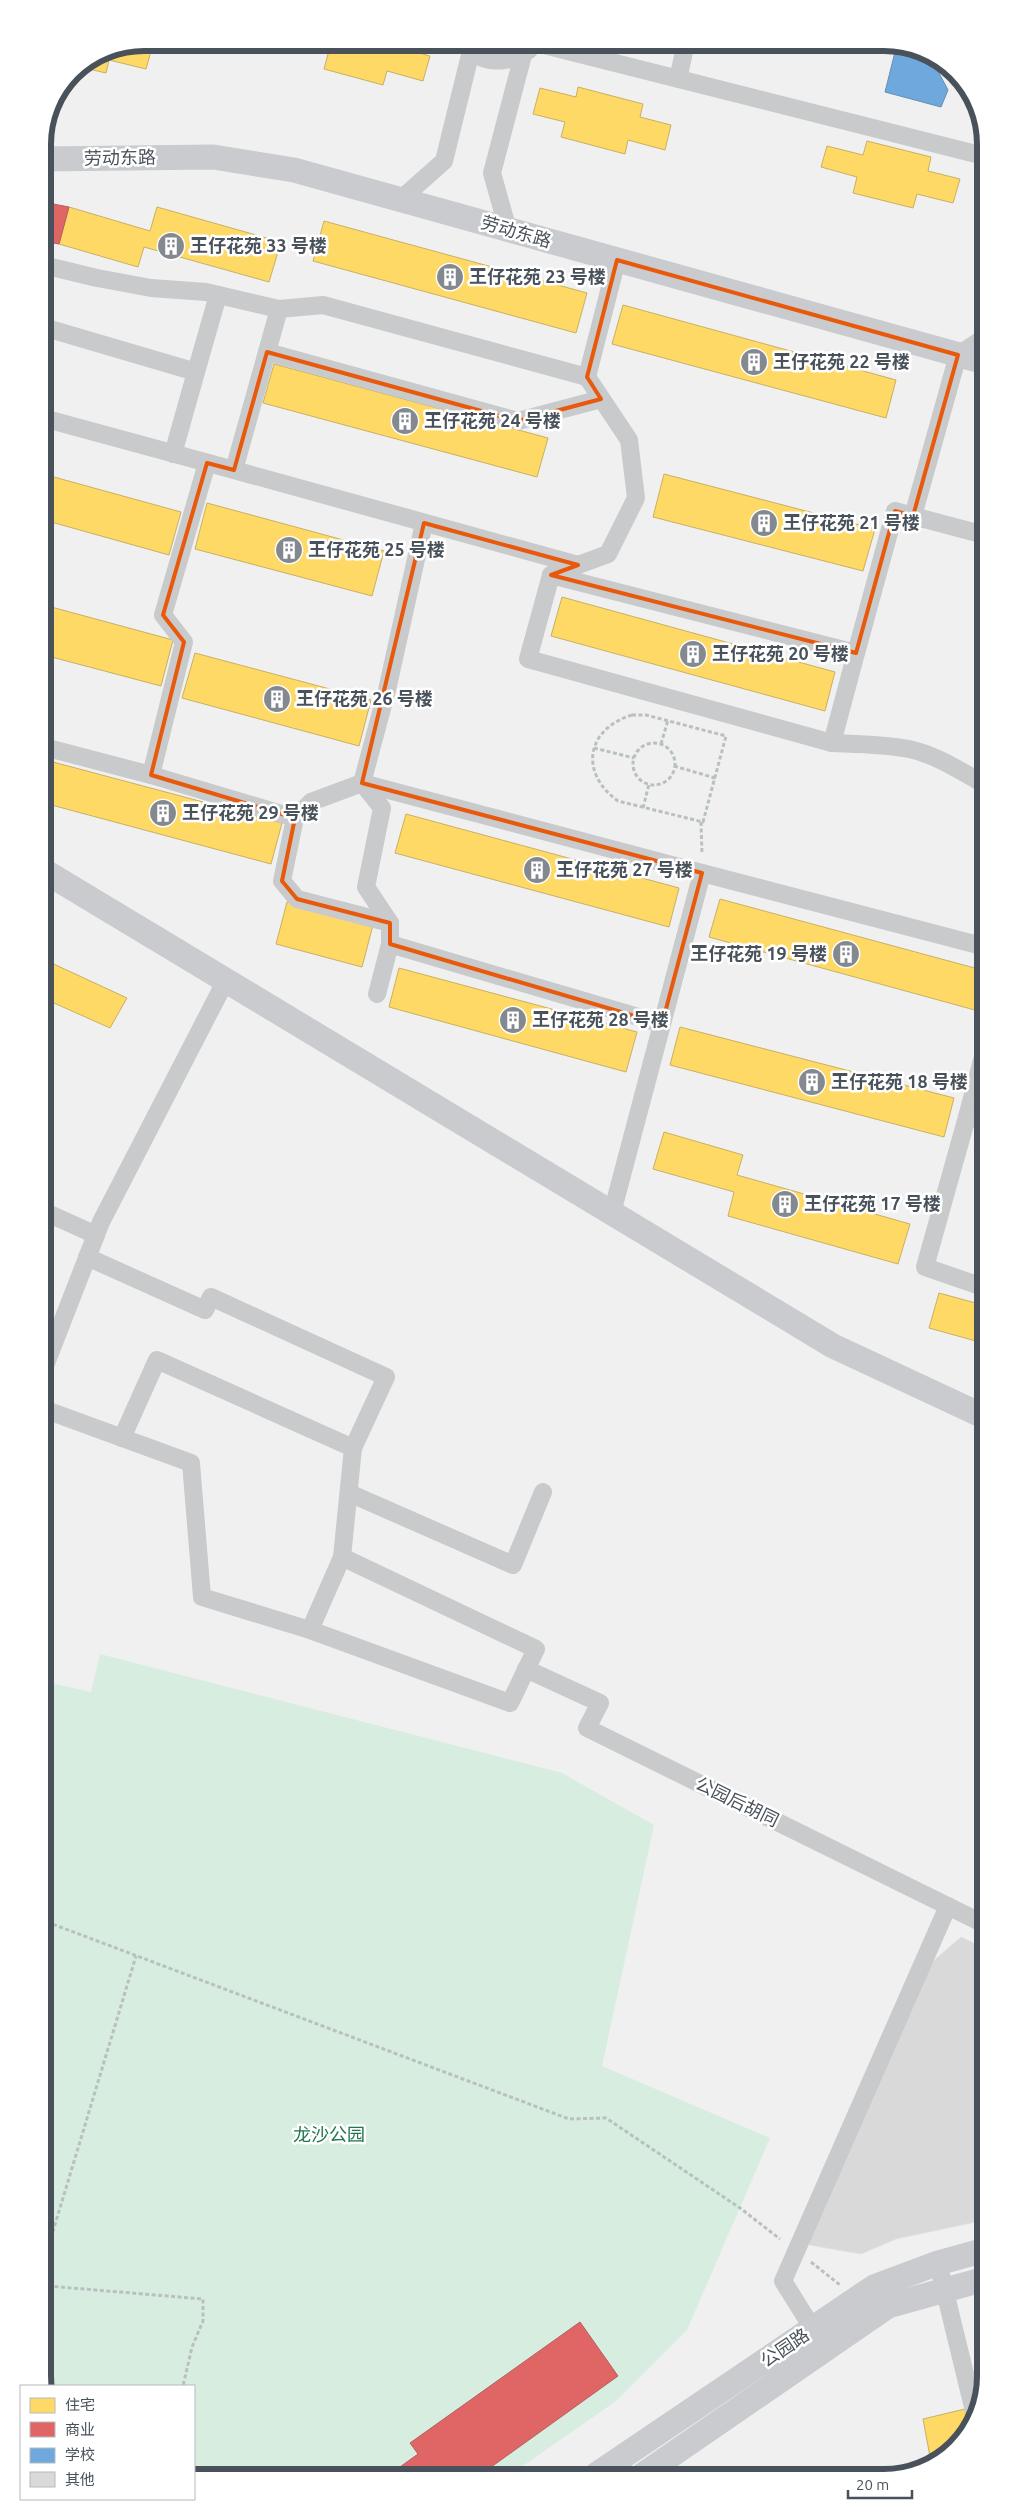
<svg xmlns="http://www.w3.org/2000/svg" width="1028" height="2520" viewBox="0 0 1028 2520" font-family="Ubuntu,'Noto Sans SC',sans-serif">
<rect width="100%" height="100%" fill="#f0f0f0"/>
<path fill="#d7ede0" d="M100 1654 562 1773 654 1825 602 2066 770 2138 687 2330 616 2401 510 2475 194 2477V2386H48L46 1682 91 1692Z"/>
<g fill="#ffd966" stroke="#c8b063">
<path d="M144 42 153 44 146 69 109 60 106 73 80 67 105 50Z"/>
<path d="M292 43H399L398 47 430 56 423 81 387 71 383 85 324 69 328 54 291 44Z"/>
<path d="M578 87 643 104 640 117 671 125 665 150 628 140 625 154 561 137 565 122 533 114 540 88 576 97Z"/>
<path d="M867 141 931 157 928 171 960 179 953 203 917 194 913 208 853 193 857 177 821 167 827 146 863 155Z"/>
<path d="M69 207 150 231 157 207 281 242 269 282 144 247 138 267 59 244Z"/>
<path d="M324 221 587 293 576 333 313 261Z"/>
<path d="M623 305 896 380 886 418 612 344Z"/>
<path d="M274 364 548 438 537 477 263 403Z"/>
<path d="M43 474 181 512 169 555 44 520Z"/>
<path d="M664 474 875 529 863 571 653 517Z"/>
<path d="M207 503 384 551 372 596 195 549Z"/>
<path d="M562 597 835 672 825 711 551 636Z"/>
<path d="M44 605 173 640 161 686 44 655Z"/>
<path d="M195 653 371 700 359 746 182 698Z"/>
<path d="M53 762 282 823 271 864 44 803Z"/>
<path d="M406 814 679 888 669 927 395 853Z"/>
<path d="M720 899 982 970V1012L709 937Z"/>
<path d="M287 902 373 925 362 967 276 944Z"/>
<path d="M45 960 127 998 110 1028 45 999Z"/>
<path d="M399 968 637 1032 626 1072 389 1007Z"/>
<path d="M680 1027 954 1098 944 1137 670 1065Z"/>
<path d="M664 1132 743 1155 737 1175 910 1224 898 1264 728 1216 734 1192 653 1169Z"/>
<path d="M939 1293 983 1305V1343L929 1328Z"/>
<path d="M965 2409 969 2425 965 2438 931 2462 923 2419Z"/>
</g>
<g fill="#e06666" stroke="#b36063">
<path d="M43 202 69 207 59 244 43 241Z"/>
<path d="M580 2322 618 2376 480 2475 396 2476 393 2472 418 2454 410 2443Z"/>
</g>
<path fill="#6fa8dc" stroke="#648eb5" d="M891 43 931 58 948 90 941 107 885 92 896 48 890 46Z"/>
<path fill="#d9d9da" stroke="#e2e2e3" d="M961 1937 984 1948 985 2220 896 2239 861 2254 809 2245 812 2232 924 1969Z"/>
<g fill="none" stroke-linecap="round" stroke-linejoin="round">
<g stroke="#b8c1bf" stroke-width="3" stroke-dasharray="4 2.5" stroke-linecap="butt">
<path d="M632 715H646L726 736 703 822 618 801C579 773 586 729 632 715Z"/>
<circle cx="654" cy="764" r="21"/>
<path d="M661 744 668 720"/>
<path d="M594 748 634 758"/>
<path d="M674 766 715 778"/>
<path d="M643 808 649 784"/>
<path d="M701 822 702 854"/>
<path d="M47 1922 569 2119 606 2118 740 2208 780 2239"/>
<path d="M47 2251 136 1956"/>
<path d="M811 2262 840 2285"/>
<path d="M48 2286 203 2299V2321L192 2347 183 2386"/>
</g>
<g stroke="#c8cacb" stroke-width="18">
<path d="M536 43 980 155"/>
<path d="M464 44C481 65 508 65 529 50"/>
<path d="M678 79 686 43"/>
<path d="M400 200 444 161 471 51"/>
<path d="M508 230 492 173 523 55"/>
<path d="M617 260 587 377 629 440 636 498 608 554 551 575 528 659 832 743"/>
<path d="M43 265 97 278 151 288 206 292 279 309"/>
<path d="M43 327 196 372 218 295"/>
<path d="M267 352 518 421 601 399"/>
<path d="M43 418 234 470"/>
<path d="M173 454 196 372"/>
<path d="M207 463 163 615 184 642 151 775 295 818"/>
<path d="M913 516 981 534"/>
<path d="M578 565 234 470 279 309 323 305 587 377"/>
<path d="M551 575 856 653 832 743C858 744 883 744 909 749 934 754 959 770 982 783"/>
<path d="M856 653 895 511 913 516 958 355 981 340"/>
<path d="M44 747 151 775"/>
<path d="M702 873 982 946"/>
<path d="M390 923 297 899 282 881 295 818 311 802 362 783 702 873 612 1213"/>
<path d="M390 944 662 1024"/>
<path d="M377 994 390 944V923L366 887 382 808 362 783 387 690 424 523"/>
<path d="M967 1117 982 1060"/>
<path d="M983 1121 967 1117 925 1267 983 1287"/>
<path d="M45 1212 96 1235"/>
<path d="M87 1257 205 1310 211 1297 386 1377 353 1448"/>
<path d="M45 1366 101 1222 226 980"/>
<path d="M46 1410 191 1463 202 1597 310 1630"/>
<path d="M122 1438 157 1360 353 1448 342 1557 310 1630 510 1703 536 1649 342 1557"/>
<path d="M349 1493 513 1565 543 1492"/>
<path d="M526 1669 600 1703 587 1728 984 1924"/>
<path d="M938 2263 974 2411"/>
<path d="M818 2337 783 2281 948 1906"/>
</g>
<g stroke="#c9cbce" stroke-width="25">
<path d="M43 159 213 157 294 170 981 361"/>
<path d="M44 871 833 1346 983 1416"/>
<path d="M597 2474 874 2287 938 2263 985 2250"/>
<path d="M644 2474 888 2306 985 2279"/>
</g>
</g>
<path fill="none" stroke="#e8590c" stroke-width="4" stroke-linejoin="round" d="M617 260 958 355 913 516 895 511 856 653 551 575 578 565 424 523 362 783 702 873 662 1024 390 944V923L297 899 282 881 295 818 151 775 184 642 163 615 207 463 234 470 267 352 518 421 601 399 587 377Z"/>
<defs>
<g id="building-disc" transform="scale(1.4375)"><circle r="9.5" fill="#83898f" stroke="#fff"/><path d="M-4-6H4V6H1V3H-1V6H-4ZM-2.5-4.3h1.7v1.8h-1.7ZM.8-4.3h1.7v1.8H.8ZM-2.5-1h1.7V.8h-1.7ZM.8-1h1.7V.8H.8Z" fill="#fff"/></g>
</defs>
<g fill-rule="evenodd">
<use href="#building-disc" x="171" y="246"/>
<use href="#building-disc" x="450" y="277"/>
<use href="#building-disc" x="754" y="362"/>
<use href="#building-disc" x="405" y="421"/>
<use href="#building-disc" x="764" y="523"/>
<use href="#building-disc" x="289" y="550"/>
<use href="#building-disc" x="693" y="654"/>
<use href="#building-disc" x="277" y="699"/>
<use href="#building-disc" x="163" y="813"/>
<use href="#building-disc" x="537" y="870"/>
<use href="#building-disc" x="846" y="954"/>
<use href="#building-disc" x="513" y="1020"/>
<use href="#building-disc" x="812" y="1082"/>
<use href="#building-disc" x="785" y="1204"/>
</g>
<g text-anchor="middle" stroke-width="5" stroke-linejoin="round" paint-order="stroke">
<g font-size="18" fill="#49525b" stroke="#fff">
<text transform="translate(120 158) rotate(-1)" y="6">劳动东路</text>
<text transform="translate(516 232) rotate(16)" y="6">劳动东路</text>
<text transform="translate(737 1802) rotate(26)" y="6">公园后胡同</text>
<text transform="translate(785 2348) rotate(-34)" y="6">公园路</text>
</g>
<g font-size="18" font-weight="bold" fill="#49525b" stroke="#fff" text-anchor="start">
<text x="190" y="252">王仔花苑 33 号楼</text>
<text x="469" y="283">王仔花苑 23 号楼</text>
<text x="773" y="368">王仔花苑 22 号楼</text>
<text x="424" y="427">王仔花苑 24 号楼</text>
<text x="783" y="529">王仔花苑 21 号楼</text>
<text x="308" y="556">王仔花苑 25 号楼</text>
<text x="712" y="660">王仔花苑 20 号楼</text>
<text x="296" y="705">王仔花苑 26 号楼</text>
<text x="182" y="819">王仔花苑 29 号楼</text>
<text x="556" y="876">王仔花苑 27 号楼</text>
<text x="827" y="960" text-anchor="end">王仔花苑 19 号楼</text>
<text x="532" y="1026">王仔花苑 28 号楼</text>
<text x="831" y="1088">王仔花苑 18 号楼</text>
<text x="804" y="1210">王仔花苑 17 号楼</text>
</g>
<g font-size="18" fill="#20764d" stroke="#fff">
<text x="329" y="2141">龙沙公园</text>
</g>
</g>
<path d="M0 0H1028V2520H0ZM144 51H884A93 93 0 0 1 977 144V2376A93 93 0 0 1 884 2469H144A93 93 0 0 1 51 2376V144A93 93 0 0 1 144 51Z" fill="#fff" fill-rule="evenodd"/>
<path fill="none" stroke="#49525b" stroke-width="6" d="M144 51H884A93 93 0 0 1 977 144V2376A93 93 0 0 1 884 2469H144A93 93 0 0 1 51 2376V144A93 93 0 0 1 144 51Z"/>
<rect x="20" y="2385" width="175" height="115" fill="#ffffff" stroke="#b6babd"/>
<rect x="30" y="2398" width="25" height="15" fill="#ffd966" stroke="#b6babd"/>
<text x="65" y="2410" font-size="15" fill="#49525b">住宅</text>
<rect x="30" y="2422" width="25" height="15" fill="#e06666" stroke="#b6babd"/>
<text x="65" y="2435" font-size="15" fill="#49525b">商业</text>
<rect x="30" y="2448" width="25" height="15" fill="#6fa8dc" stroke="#b6babd"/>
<text x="65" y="2460" font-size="15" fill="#49525b">学校</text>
<rect x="30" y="2472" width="25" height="15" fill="#d9d9da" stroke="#b6babd"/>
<text x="65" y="2485" font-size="15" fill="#49525b">其他</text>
<path d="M848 2490v8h64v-8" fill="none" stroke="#49525b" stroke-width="2.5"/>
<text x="856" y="2490" font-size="15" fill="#49525b" stroke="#ffffff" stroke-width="4" paint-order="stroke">20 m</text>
</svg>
